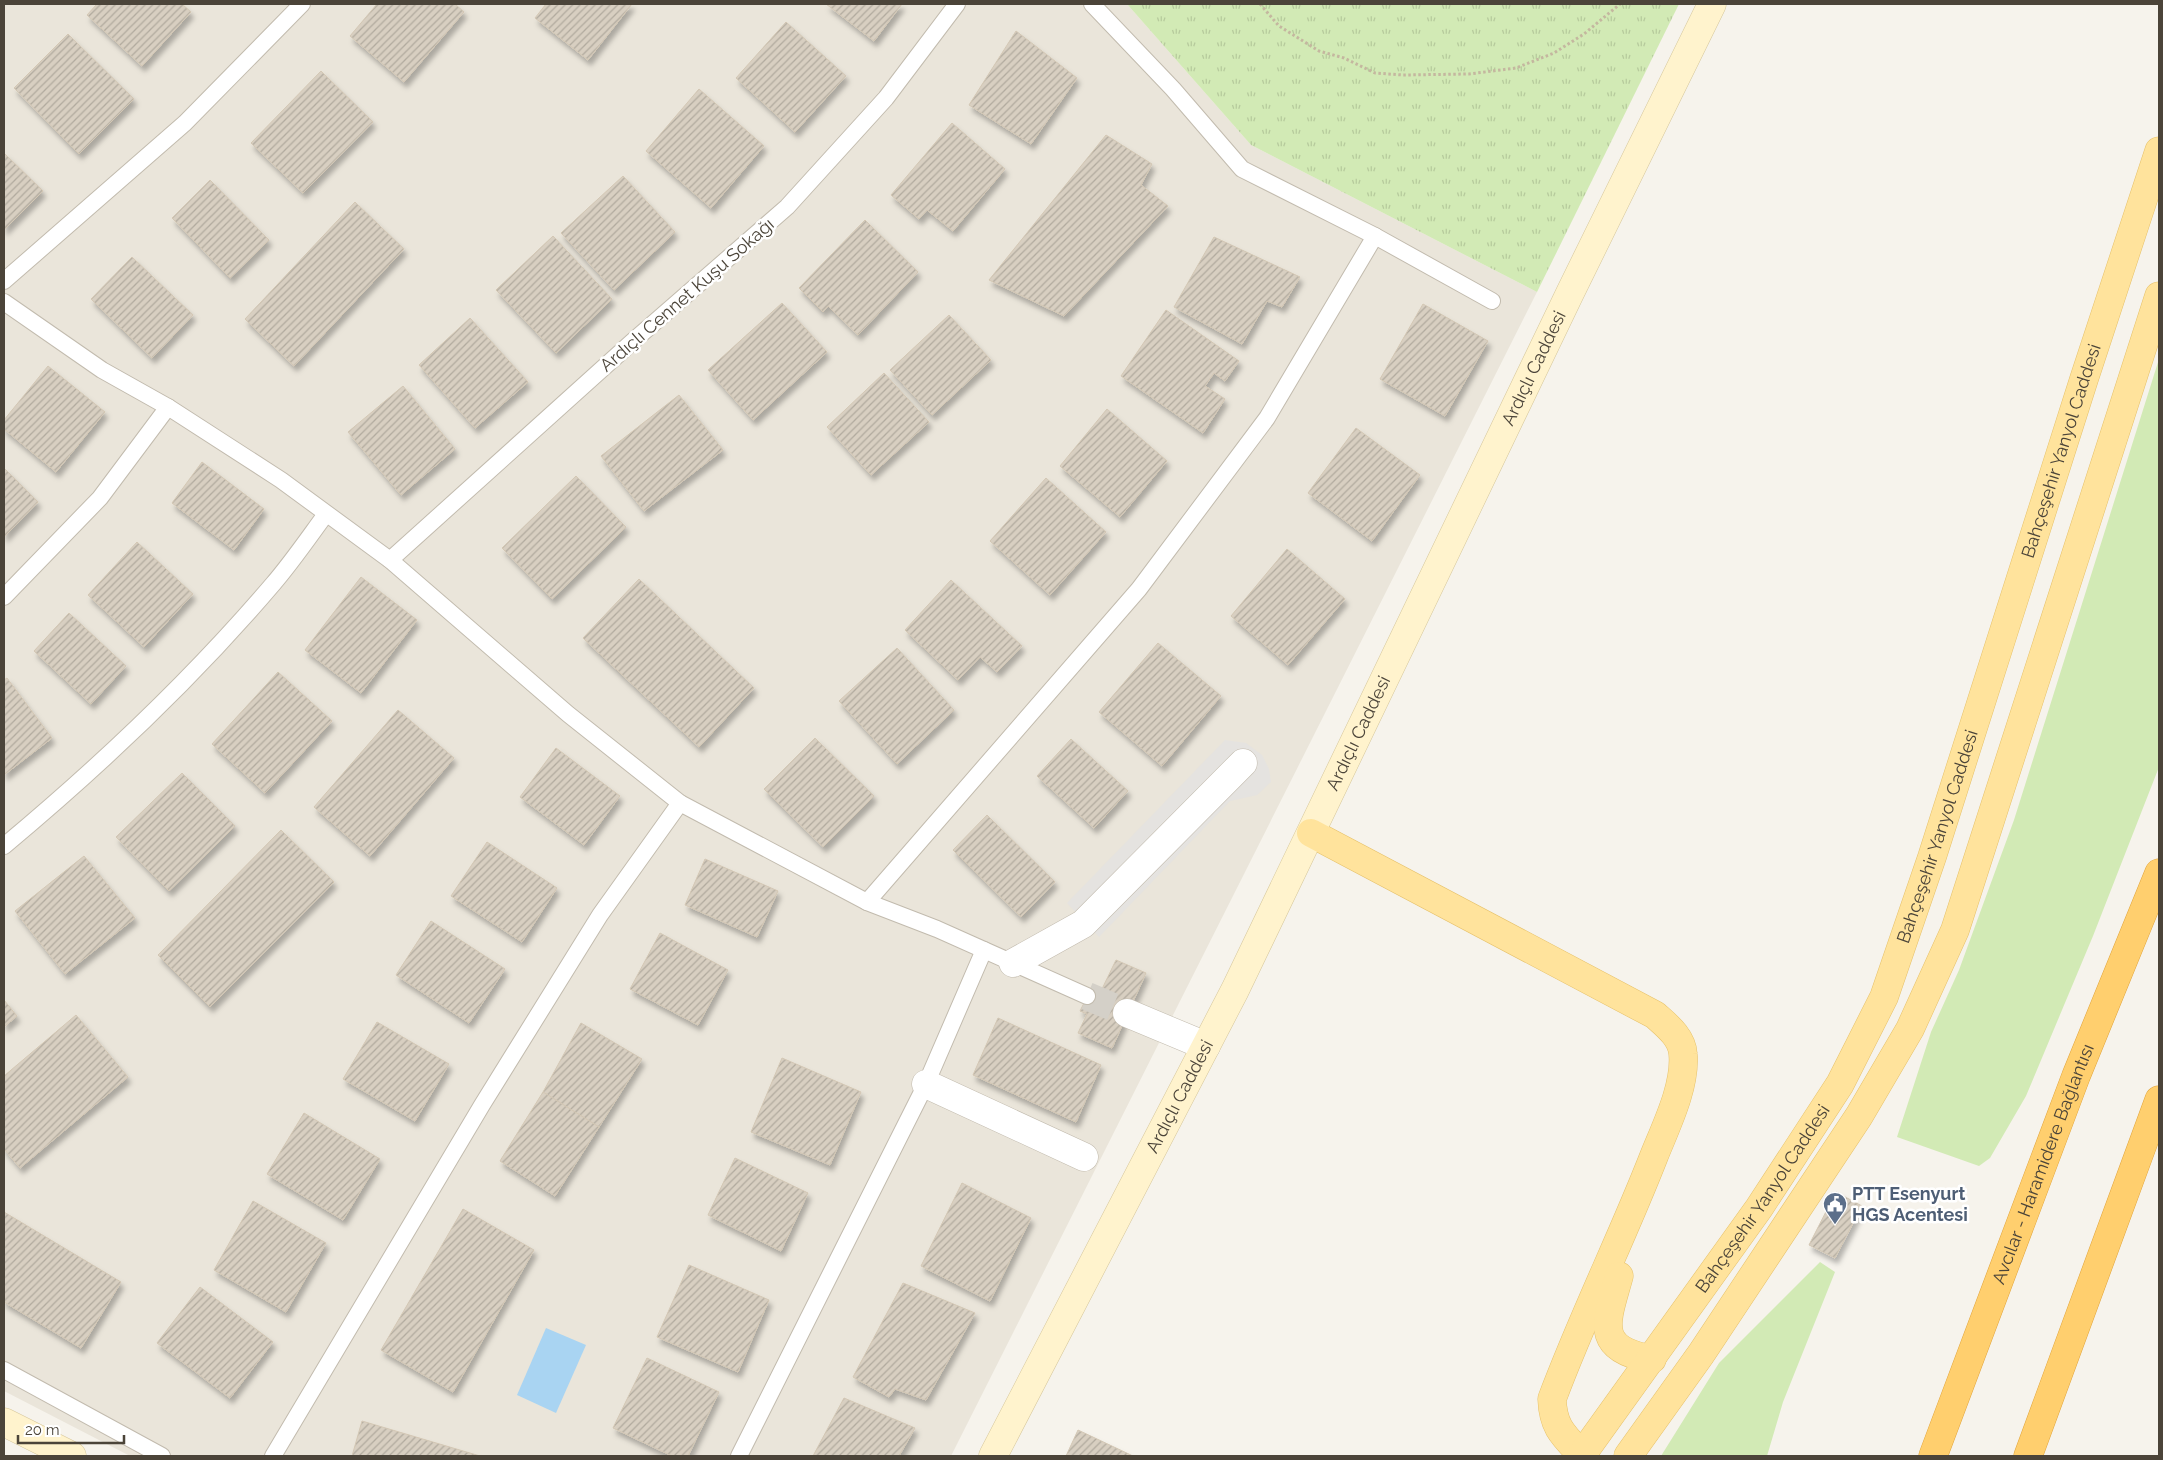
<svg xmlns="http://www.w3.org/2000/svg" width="2163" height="1460" viewBox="0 0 2163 1460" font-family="Raleway,sans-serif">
<defs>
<pattern id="park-tufts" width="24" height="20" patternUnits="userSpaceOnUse" patternTransform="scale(1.25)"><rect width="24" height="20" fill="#d2eab5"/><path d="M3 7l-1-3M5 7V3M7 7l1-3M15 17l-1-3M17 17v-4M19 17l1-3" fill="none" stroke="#b6ca9c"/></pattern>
<pattern id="building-hatch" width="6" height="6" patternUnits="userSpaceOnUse" patternTransform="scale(1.25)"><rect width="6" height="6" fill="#d8cfc1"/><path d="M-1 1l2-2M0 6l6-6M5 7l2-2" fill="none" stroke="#b1aa9e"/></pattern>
<filter id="shadow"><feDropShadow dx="3" dy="5.5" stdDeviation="2.5" flood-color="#0004"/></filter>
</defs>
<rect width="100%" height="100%" fill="#f6f3ec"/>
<path fill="#eae5da" d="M4 4H1127L1251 145 1537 292 951 1456H130L4 1391Z"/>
<g fill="#d2eab5">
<path d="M2159 359V767L2093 936 2026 1096 1990 1158 1979 1166 1897 1137 1931 1032 1959 970 2014 820Z"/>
<path d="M1820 1262 1835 1272 1783 1402 1767 1456H1661L1719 1363Z"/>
</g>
<path fill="url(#park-tufts)" d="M1127 4H1679L1537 292 1251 145Z"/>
<path fill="#e5e3e0" d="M1225 740 1246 743 1262 755 1269 769 1271 782 1257 795 1230 801 1099 937 1067 903Z"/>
<path fill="#a9d4f2" d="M546 1328 586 1345 556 1413 517 1395Z"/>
<g fill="url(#building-hatch)" stroke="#d3c7b4" filter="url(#shadow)">
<path d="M97 4H182L191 12 142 66 87 15Z"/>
<path d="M377 4H455L464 12 404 82 350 36Z"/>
<path d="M546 4H632L588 60 535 18Z"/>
<path d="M826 4H902L874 41Z"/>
<path d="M786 22 846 76 795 132 736 78Z"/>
<path d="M1016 31 1077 78 1031 144 969 105Z"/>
<path d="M68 34 134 99 79 154 14 88Z"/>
<path d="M321 71 373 122 303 193 251 143Z"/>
<path d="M699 89 764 146 711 208 646 151Z"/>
<path d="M952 123 1005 169 953 231 927 210 919 219 891 195Z"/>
<path d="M1106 135 1152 164 1141 185 1168 206 1064 316 989 280Z"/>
<path d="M4 153 43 191 4 230Z"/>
<path d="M623 176 675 232 614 290 561 233Z"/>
<path d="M210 180 269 240 230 278 172 218Z"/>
<path d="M355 202 404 249 294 366 245 319Z"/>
<path d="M865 220 918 272 858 335 828 306 823 312 799 288Z"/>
<path d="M553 236 612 299 556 353 496 290Z"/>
<path d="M1214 237 1300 277 1282 307 1267 301 1242 344 1174 307Z"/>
<path d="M132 257 193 315 152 358 91 299Z"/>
<path d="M782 303 827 352 753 420 708 370Z"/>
<path d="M1423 304 1488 341 1445 416 1380 379Z"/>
<path d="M1166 310 1239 361 1225 381 1214 373 1205 386 1225 399 1203 433 1121 376Z"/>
<path d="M949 315 991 360 932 415 890 370Z"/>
<path d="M470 318 528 382 475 428 419 365Z"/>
<path d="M48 366 105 412 56 472 4 429V420Z"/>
<path d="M884 373 929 422 871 475 827 427Z"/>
<path d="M403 386 455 449 401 495 348 432Z"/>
<path d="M679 395 723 450 644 511 601 456Z"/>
<path d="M1107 409 1167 461 1120 517 1060 466Z"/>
<path d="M1356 428 1420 475 1372 541 1308 493Z"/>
<path d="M202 462 264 509 234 550 172 503Z"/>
<path d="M4 468 38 502 4 537Z"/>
<path d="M576 476 626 527 552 599 502 548Z"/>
<path d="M1046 478 1106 532 1050 595 990 541Z"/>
<path d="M137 542 193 594 144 647 88 595Z"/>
<path d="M1287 549 1345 599 1288 665 1231 616Z"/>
<path d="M361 577 417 620 361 693 305 650Z"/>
<path d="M639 579 754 688 699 747 583 638Z"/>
<path d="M951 580 1022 646 997 672 980 657 958 680 905 630Z"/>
<path d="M69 613 126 666 91 704 34 651Z"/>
<path d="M1158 643 1221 696 1162 766 1099 712Z"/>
<path d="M897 648 954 710 897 764 839 701Z"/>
<path d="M278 672 332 721 265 793 212 744Z"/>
<path d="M7 678 52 738 4 775V680Z"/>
<path d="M398 710 454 758 370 856 314 807Z"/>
<path d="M815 738 874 796 823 847 764 789Z"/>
<path d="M1071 739 1128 791 1094 828 1037 776Z"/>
<path d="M556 748 620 796 584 845 520 797Z"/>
<path d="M182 773 235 826 169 891 116 837Z"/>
<path d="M987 815 1055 882 1021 917 953 850Z"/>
<path d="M281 830 334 882 210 1007 158 955Z"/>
<path d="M487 842 557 888 522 942 451 896Z"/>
<path d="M84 856 135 918 65 974 15 911Z"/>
<path d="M705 859 778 891 757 937 685 905Z"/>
<path d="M431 921 505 969 469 1023 396 975Z"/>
<path d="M660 933 728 970 698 1025 630 989Z"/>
<path d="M1116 960 1146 973 1112 1048 1078 1033 1087 1014 1080 1011 1092 987 1101 991Z"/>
<path d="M4 1000 17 1016 4 1027Z"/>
<path d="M76 1015 128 1077 20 1168 4 1149V1076Z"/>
<path d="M998 1018 1101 1065 1076 1122 973 1075Z"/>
<path d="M377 1022 449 1064 415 1121 343 1079Z"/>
<path d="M581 1023 642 1059 599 1127 543 1092Z"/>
<path d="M782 1058 861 1092 830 1165 751 1132Z"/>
<path d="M543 1092 599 1127 555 1196 500 1161Z"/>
<path d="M304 1113 380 1159 343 1220 267 1174Z"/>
<path d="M735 1158 808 1193 781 1251 708 1215Z"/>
<path d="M962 1183 1031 1218 990 1301 921 1266Z"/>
<path d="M1836 1192 1862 1206 1835 1258 1809 1245Z"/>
<path d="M253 1201 326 1243 286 1312 214 1270Z"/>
<path d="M463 1209 534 1250 453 1392 381 1350Z"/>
<path d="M4 1212 121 1282 81 1348 4 1302Z"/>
<path d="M689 1265 769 1300 738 1372 657 1337Z"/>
<path d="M903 1283 975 1313 926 1400 895 1389 889 1397 853 1377Z"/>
<path d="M200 1287 273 1342 230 1398 157 1343Z"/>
<path d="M647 1358 719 1392 688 1456H672L613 1428Z"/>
<path d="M844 1398 915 1428 899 1456H813Z"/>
<path d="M362 1421 480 1456H352Z"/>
<path d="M1078 1430 1133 1456H1066Z"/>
</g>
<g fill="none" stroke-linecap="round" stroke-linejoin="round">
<path stroke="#d4d0c8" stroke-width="28" stroke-dasharray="28 14" stroke-linecap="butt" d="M1087 996 1127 1013"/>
<g stroke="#c2bbae" stroke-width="18">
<g id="lane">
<path d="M1375 236 1492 301"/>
<path d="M4 281 185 123 302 4"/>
<path d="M4 302 102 370 168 407 281 480 390 560 568 714 680 803 867 902 937 929 1087 996"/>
<path d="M390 560 632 342 787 207 886 98 957 4"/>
<path d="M4 597 100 498 168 407"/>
<path d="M4 846C100 766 192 679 273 584 292 562 309 537 326 514"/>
<path d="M867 902 1139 589 1267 418 1375 236 1242 169 1173 89 1092 4"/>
<path d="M4 1370 162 1456"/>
<path d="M273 1456 482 1105 600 915 680 803"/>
<path d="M739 1456 926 1084 984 950"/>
</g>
</g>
<g stroke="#c2bbae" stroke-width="29">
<g id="street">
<path d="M1013 963 1083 924 1243 763"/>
<path d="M1127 1013 1206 1046"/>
<path d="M926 1084 1084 1157"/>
</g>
</g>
<g stroke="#d6c79b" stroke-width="29">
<g id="secondary">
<path d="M4 1422 72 1456"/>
<path id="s1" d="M993 1456 1235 990 1570 293 1712 4"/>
</g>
</g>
<g stroke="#e6c16a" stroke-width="29">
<g id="primary">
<path d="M1311 833 1655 1015C1666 1025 1682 1037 1683 1054 1686 1086 1666 1126 1654 1156 1622 1238 1583 1316 1552 1399 1553 1427 1563 1435 1582 1455"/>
<path d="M1619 1276C1607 1320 1592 1349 1652 1359"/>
<path id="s2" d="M1581 1456 1759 1208 1840 1084 1884 997 1932 857 2084 379 2159 151"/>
<path d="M1628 1456 1701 1354 1859 1116 1910 1029 1955 930 2159 296"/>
</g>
</g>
<g stroke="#e0a43c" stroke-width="29">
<g id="highway">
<path id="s3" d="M1933 1456 2076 1076 2159 873"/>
<path d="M2028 1456 2159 1100"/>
</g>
</g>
<path stroke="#c4b79f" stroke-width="3" stroke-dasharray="2.5 2.5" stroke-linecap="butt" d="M1260 4 1279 26 1319 51 1344 58 1375 73 1403 75 1469 74 1516 68 1554 53 1584 34 1620 4"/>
<use href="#lane" stroke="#fff" stroke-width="16"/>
<use href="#street" stroke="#fff" stroke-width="28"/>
<use href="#secondary" stroke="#fff3cd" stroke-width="28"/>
<use href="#primary" stroke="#ffe39c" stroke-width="28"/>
<use href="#highway" stroke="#ffcf6e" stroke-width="28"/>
</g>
<defs>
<g id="civic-pin" transform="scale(1.25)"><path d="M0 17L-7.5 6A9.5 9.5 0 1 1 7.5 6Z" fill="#5c6f8a" stroke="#fff"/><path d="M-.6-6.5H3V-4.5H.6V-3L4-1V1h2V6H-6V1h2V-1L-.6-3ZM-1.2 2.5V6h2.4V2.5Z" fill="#fff"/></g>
</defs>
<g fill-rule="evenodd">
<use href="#civic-pin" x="1835" y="1204"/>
</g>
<g text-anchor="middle" stroke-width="5" stroke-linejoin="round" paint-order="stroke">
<g font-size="18" fill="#4b4439" stroke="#fff">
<text transform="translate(687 295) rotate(-41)" y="6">Ardıçlı Cennet Kuşu Sokağı</text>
<text dy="6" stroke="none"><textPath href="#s1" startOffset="1215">Ardıçlı Caddesi</textPath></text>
<text dy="6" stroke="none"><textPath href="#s2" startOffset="1125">Bahçeşehir Yanyol Caddesi</textPath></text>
<text dy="6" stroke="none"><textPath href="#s1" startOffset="810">Ardıçlı Caddesi</textPath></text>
<text dy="6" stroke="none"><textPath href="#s2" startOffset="720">Bahçeşehir Yanyol Caddesi</textPath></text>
<text dy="6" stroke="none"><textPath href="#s1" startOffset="405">Ardıçlı Caddesi</textPath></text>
<text dy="6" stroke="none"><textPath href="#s3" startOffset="312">Avcılar - Haramidere Bağlantısı</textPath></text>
<text dy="6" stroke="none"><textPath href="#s2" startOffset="315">Bahçeşehir Yanyol Caddesi</textPath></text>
</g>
<g font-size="18" font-weight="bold" fill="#4e5e75" stroke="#fff" text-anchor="start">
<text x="1852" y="1200">PTT Esenyurt<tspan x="1852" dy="21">HGS Acentesi</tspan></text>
</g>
</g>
<rect width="2163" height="1460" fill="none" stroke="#4b4439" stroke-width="10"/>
<path d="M18 1435v8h106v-8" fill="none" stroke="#4b4439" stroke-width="2.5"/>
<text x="25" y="1435" font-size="15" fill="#4b4439" stroke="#ffffff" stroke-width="4" paint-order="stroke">20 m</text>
</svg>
